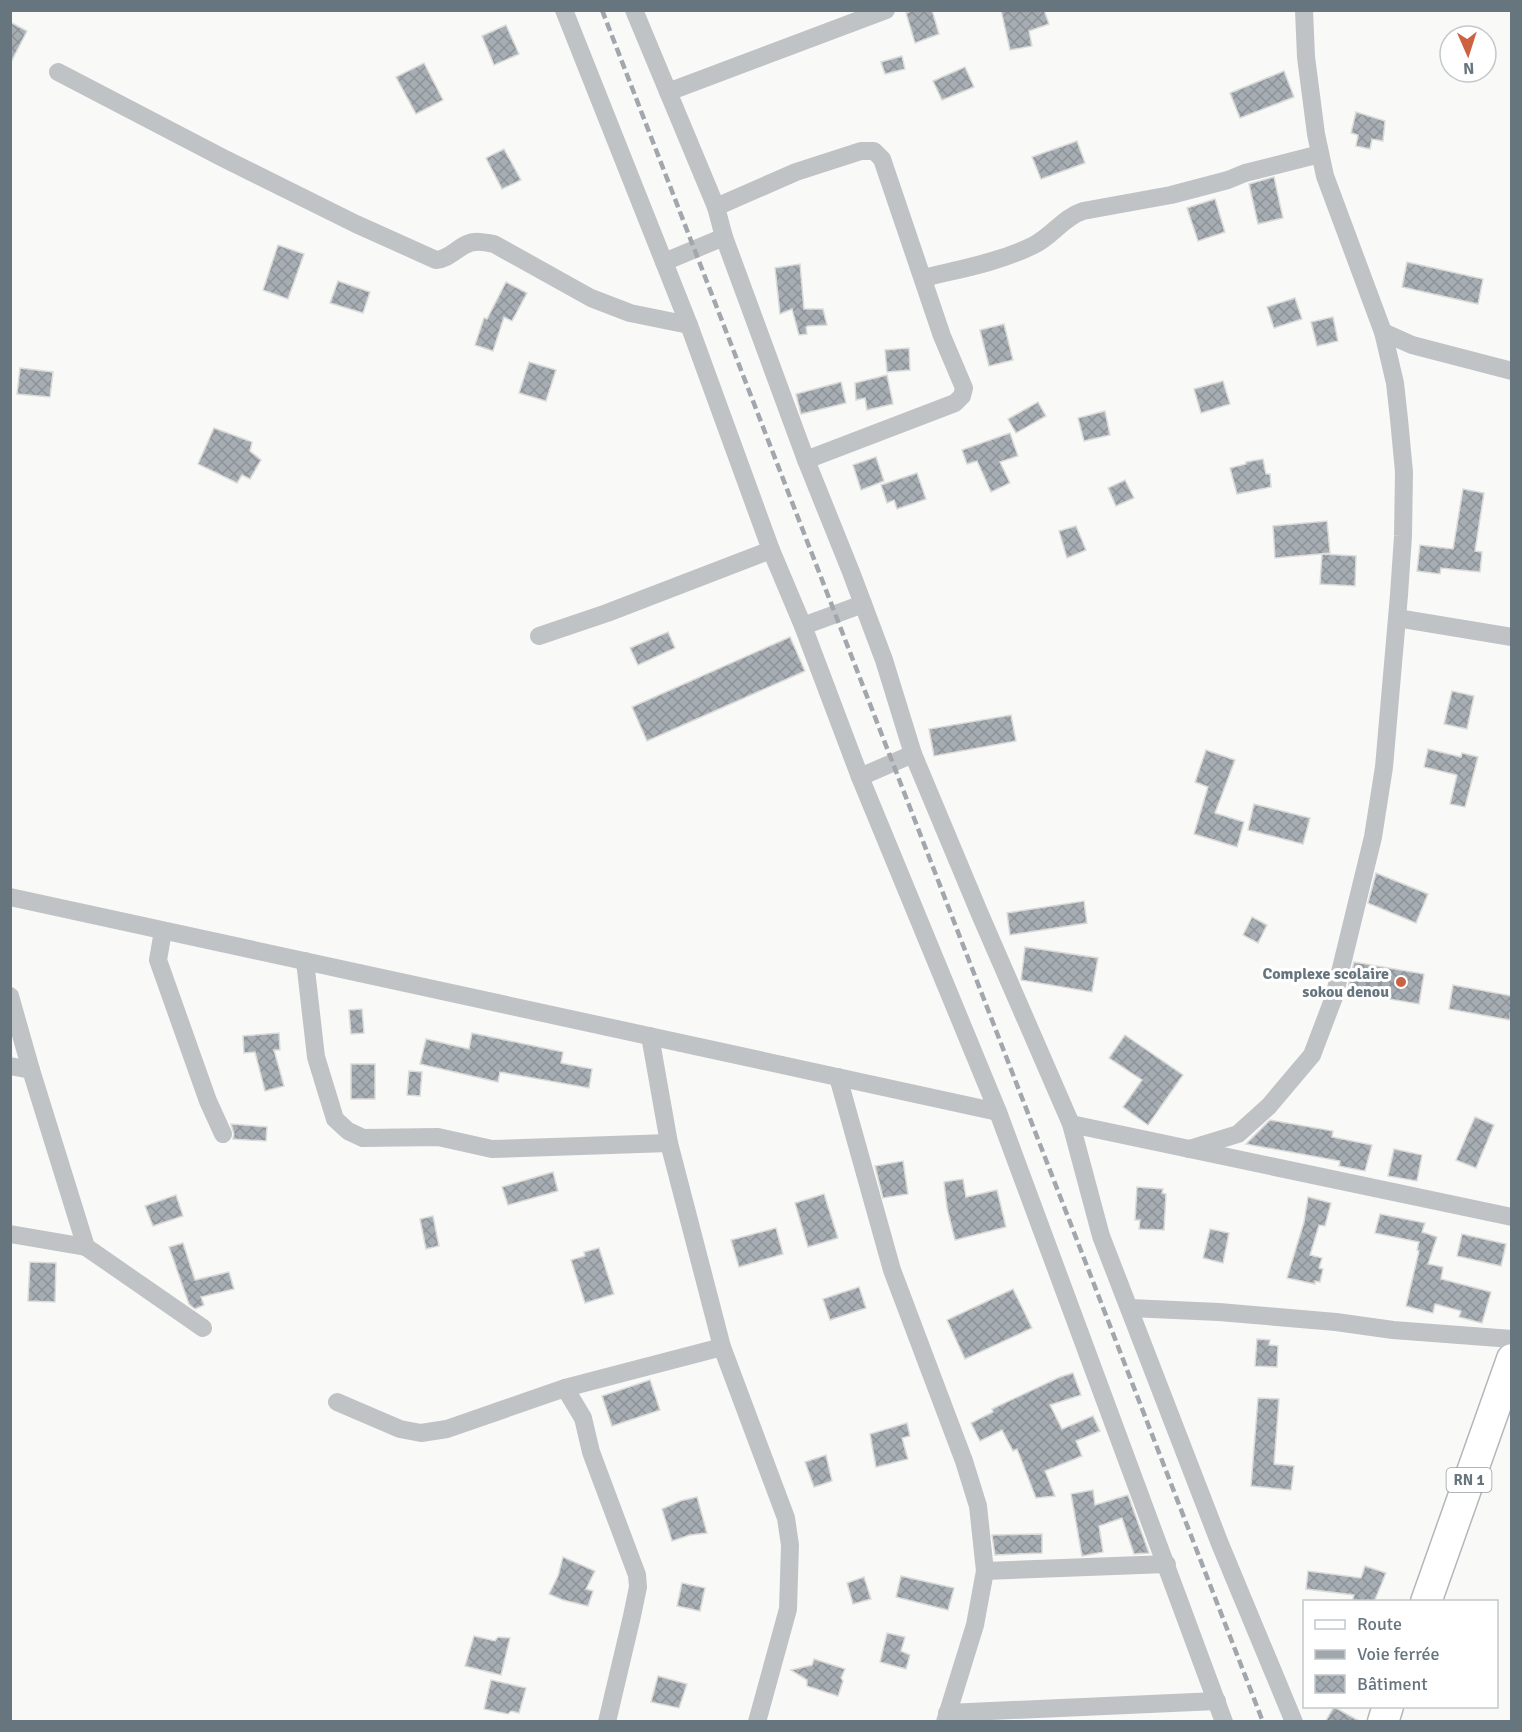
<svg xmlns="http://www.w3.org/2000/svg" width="1522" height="1732" viewBox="0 0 1522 1732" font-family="Signika,sans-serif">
<defs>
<pattern id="building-cross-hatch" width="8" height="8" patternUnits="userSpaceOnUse" patternTransform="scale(1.5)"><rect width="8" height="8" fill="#a7aeb3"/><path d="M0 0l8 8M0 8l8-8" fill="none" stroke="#8c9297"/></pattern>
</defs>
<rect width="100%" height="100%" fill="#f9f9f7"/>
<g fill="url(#building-cross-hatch)" stroke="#dbdbd9" stroke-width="1.5">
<path d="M914 10H932L939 34 915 43 906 13Z"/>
<path d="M1001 10H1044L1049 24 1029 31 1032 46 1010 50Z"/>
<path d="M10 22 27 31 10 64Z"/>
<path d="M506 25 519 54 494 65 482 36Z"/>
<path d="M902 56 905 69 885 74 881 62Z"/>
<path d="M424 63 443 100 416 114 396 77Z"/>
<path d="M965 67 974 87 942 100 933 81Z"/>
<path d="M1284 71 1294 97 1240 118 1230 93Z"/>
<path d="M1356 112 1385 121 1383 141 1372 139 1370 149 1356 146 1358 135 1351 133Z"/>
<path d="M1077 141 1085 163 1041 179 1032 157Z"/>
<path d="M504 149 521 180 502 189 486 158Z"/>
<path d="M1274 177 1283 218 1258 224 1249 184Z"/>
<path d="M1215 199 1225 232 1198 241 1187 208Z"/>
<path d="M278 245 304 254 288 299 263 290Z"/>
<path d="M1407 262 1483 279 1478 304 1402 287Z"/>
<path d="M800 264 804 309H823L827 325 808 326 806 327 807 334 799 335 792 309 780 314 775 268Z"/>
<path d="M338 281 370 292 363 313 330 303Z"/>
<path d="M506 282 527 293 512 321 504 317 493 351 475 345 484 318 487 319Z"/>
<path d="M1295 298 1302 319 1274 328 1267 307Z"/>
<path d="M1333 317 1338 341 1317 346 1311 322Z"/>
<path d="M1004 324 1013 360 989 366 980 330Z"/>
<path d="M909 348 910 370 887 372 885 350Z"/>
<path d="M529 362 556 370 546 401 519 393Z"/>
<path d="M20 368 53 372 50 397 17 394Z"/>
<path d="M887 375 893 404 867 410 865 398 856 400 855 383Z"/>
<path d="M1223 381 1230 404 1201 413 1194 389Z"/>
<path d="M841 382 846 403 801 414 796 394Z"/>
<path d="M1038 402 1046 416 1016 433 1008 419Z"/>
<path d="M1105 411 1110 435 1084 441 1078 418Z"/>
<path d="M214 428 252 442 250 451 261 460 250 479 242 475 237 483 198 464Z"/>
<path d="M1010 433 1018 456 1000 462 1010 483 991 492 977 461 967 464 962 450Z"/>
<path d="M876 457 884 481 861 490 853 465Z"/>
<path d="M1263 459 1266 474H1270L1271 487 1237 494 1230 468 1246 464V462Z"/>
<path d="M917 473 926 499 897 509 894 500 887 503 881 485Z"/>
<path d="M1125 480 1134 498 1116 506 1108 488Z"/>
<path d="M1463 489 1484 493 1475 551 1482 552 1480 572 1441 568 1440 574 1417 571 1420 545 1453 549Z"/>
<path d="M1327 521 1330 553 1275 558 1273 526Z"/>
<path d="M1076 526 1086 550 1067 558 1059 531Z"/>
<path d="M1322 554 1356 556 1355 586 1320 584Z"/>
<path d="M668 632 675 648 638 665 630 648Z"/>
<path d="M790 637 805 671 647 741 632 707Z"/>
<path d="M1452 691 1474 696 1467 729 1444 724Z"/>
<path d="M1011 715 1016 741 934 756 929 729Z"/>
<path d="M1428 749 1461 757 1462 753 1478 757 1465 807 1450 804 1457 775 1424 767Z"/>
<path d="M1206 750 1235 760 1215 813 1244 822 1237 847 1194 834 1208 787 1195 782Z"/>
<path d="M1254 804 1310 818 1303 844 1248 830Z"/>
<path d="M1376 873 1428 894 1416 923 1368 903Z"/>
<path d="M1084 901 1087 923 1010 935 1007 913Z"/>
<path d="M1252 917 1267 925 1258 943 1243 935Z"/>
<path d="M1025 947 1098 958 1092 992 1021 980Z"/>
<path d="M1354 962 1424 974 1419 1004 1347 992Z"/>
<path d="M1453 985 1512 996 1510 1020 1449 1009Z"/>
<path d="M362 1009 364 1033 351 1034 349 1010Z"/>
<path d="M279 1033 280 1050H274L284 1086 265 1091 255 1052 244 1053 243 1036Z"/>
<path d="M472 1033 563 1052 561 1063 592 1069 589 1088 500 1072 498 1082 420 1064 426 1039 469 1049Z"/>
<path d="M1125 1035 1183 1075 1148 1125 1123 1107 1142 1080 1109 1058Z"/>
<rect x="351" y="1064" width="24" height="35"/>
<path d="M409 1071 422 1072 420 1096 407 1095Z"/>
<path d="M1475 1117 1494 1125 1476 1168 1456 1160Z"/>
<path d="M1270 1120 1333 1131 1332 1137 1372 1145 1365 1171 1339 1166 1340 1161 1246 1144Z"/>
<path d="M231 1124 267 1127 266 1141 233 1139 234 1134Z"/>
<path d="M1394 1149 1422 1155 1417 1181 1388 1176Z"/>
<path d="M903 1161 908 1194 883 1198 875 1166Z"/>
<path d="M553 1172 558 1191 508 1205 502 1187Z"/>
<path d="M963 1179 966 1197 997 1190 1006 1227 955 1240 947 1208 944 1182Z"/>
<path d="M1137 1187 1163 1189 1162 1193 1166 1194 1164 1230 1139 1229 1140 1220H1135Z"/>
<path d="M824 1194 838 1238 808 1247 795 1203Z"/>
<path d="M176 1195 183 1216 153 1226 145 1206Z"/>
<path d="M1308 1197 1331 1203 1325 1226 1319 1225 1310 1255 1322 1258 1319 1268 1323 1269 1320 1282 1315 1281V1284L1287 1278 1304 1222Z"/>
<path d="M1380 1214 1425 1223 1422 1232 1437 1237 1428 1264 1443 1267 1441 1279 1491 1292 1482 1323 1459 1317 1461 1311 1435 1304 1433 1313 1406 1306 1419 1251 1417 1250 1419 1242 1375 1233Z"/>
<path d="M433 1216 439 1246 426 1249 420 1219Z"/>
<path d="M776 1228 783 1254 739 1267 731 1240Z"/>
<path d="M1210 1229 1229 1233 1223 1263 1203 1258Z"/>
<path d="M1462 1234 1506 1244 1501 1266 1457 1256Z"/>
<path d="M183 1243 195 1280 229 1272 234 1289 201 1297 204 1305 195 1309 189 1304 169 1247Z"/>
<path d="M599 1248 614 1294 585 1303 571 1260 585 1256 584 1252Z"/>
<path d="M30 1262 56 1263 55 1302 28 1301Z"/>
<path d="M859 1287 866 1308 830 1320 823 1299Z"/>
<path d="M1013 1289 1032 1328 965 1359 947 1320Z"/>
<path d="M1257 1339 1270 1340 1269 1345 1278 1346 1277 1367 1255 1366Z"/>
<path d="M1073 1373 1081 1395 1050 1405 1062 1429 1093 1416 1100 1431 1076 1441 1082 1456 1045 1471 1055 1496 1036 1498 1017 1449 1013 1451 1002 1430 980 1441 971 1423 993 1412 992 1409 1060 1377Z"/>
<path d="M650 1380 660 1410 612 1426 602 1396Z"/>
<path d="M1258 1398 1279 1399 1274 1464 1294 1466 1291 1490 1251 1486Z"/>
<path d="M907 1423 910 1436 902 1438 908 1459 876 1467 870 1434Z"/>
<path d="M826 1455 832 1481 814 1487 805 1462Z"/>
<path d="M1093 1490 1095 1505 1128 1495 1149 1553 1134 1554 1122 1518 1099 1526 1103 1552 1082 1556 1071 1494Z"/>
<path d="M697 1497 707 1533 690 1535 672 1541 662 1509 680 1501Z"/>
<path d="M1042 1534V1553L995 1555 992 1535Z"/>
<path d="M563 1557 595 1571 586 1589 593 1591 588 1606 563 1600 549 1594 558 1576Z"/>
<path d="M1365 1566 1386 1573 1374 1602H1352L1354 1595 1306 1589 1308 1571 1361 1578Z"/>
<path d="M901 1576 954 1588 948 1610 896 1597Z"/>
<path d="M864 1577 871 1599 853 1604 847 1583Z"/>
<path d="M682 1583 705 1588 700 1611 677 1606Z"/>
<path d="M887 1633 905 1637 901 1651 910 1655 906 1669 880 1662Z"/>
<path d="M474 1636 495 1641 498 1637 510 1638 501 1675 465 1666Z"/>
<path d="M814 1659 845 1669 841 1678 843 1681 838 1696 807 1686V1680L791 1670 812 1665Z"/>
<path d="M658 1676 687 1684 679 1708 651 1702Z"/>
<path d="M491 1680 526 1688 519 1713 511 1711 508 1714 484 1709Z"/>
<path d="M1334 1707 1361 1722H1325Z"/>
</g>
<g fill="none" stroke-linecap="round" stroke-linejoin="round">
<g stroke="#b3b7ba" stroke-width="33">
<g id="primary">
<path d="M1426 1602 1512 1359"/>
<path d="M1383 1722 1388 1706"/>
</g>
</g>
<g stroke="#bfc3c6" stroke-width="18">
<path d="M564 10 689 325 771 550 803 626 860 777 998 1112 1224 1722"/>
<path d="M634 10 716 207 724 237 806 460 851 572 884 660 913 754 979 912 1071 1124 1101 1236 1220 1544 1294 1722"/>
<path d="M58 72 223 158 356 224 436 260C448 259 454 251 465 245 474 240 484 242 494 244L591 298 630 313 689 325"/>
<path d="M668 92 886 10"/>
<path d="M716 207 796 172 861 151H874L882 159 942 336 964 388 962 396 955 403 806 460"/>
<path d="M664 262 724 237"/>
<path d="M923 278C960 269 1000 262 1034 245 1052 236 1064 217 1083 211L1171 195 1228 180 1245 173 1320 154"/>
<path d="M1383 332 1412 345 1512 371"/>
<path d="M1397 618 1512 637"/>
<path d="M803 626 863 604"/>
<path d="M539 636 607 613 771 550"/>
<path d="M860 777 913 754"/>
<path d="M10 897 998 1112"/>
<path d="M163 931 158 960 208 1101 223 1134"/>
<path d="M305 961 316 1057 335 1119 348 1131 363 1138 438 1137 492 1149 669 1143"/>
<path d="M10 996 31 1070 86 1247 203 1328"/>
<path d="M650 1036 669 1143 722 1347 786 1518 790 1545 788 1609 757 1722"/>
<path d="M10 1066 31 1070"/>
<path d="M838 1077 892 1270 964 1461 978 1506 985 1571 975 1625 945 1722"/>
<path d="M1071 1124 1512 1217"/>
<path d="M1189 1149 1238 1134 1269 1106 1312 1055 1334 997 1373 837 1384 767 1399 595 1403 536 1404 472 1399 419 1395 383 1383 332 1325 176 1316 134 1306 57 1304 10"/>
<path d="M10 1234 86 1247"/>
<path d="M1130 1308 1219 1312 1336 1322 1393 1330 1512 1339"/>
<path d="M565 1388 583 1418 591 1452 637 1575 638 1587 632 1616 607 1722"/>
<path d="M337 1402 400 1429 421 1433 447 1429 565 1388 722 1347"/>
<path d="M985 1571 1167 1564"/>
<path d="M947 1713 1217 1701"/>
</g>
<use href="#primary" stroke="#fff" stroke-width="30"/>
<path stroke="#a1a7ac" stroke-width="4.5" stroke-dasharray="9 4.5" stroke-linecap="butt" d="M602 10 1263 1722"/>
</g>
<circle fill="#cd6243" stroke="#fff" stroke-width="2" cx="1401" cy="982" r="6"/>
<g text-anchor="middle" stroke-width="6" stroke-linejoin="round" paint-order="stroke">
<rect fill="#fff" stroke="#959ea5" stroke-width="1.5" x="1446.5" y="1468" width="45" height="24" rx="4.5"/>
<g font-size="15" font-weight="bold" fill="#67757e">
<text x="1469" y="1485">RN 1</text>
</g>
<g font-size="16" font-weight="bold" fill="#67757e" stroke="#fff" text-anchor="end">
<text x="1389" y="979">Complexe scolaire<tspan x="1389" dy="18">sokou denou</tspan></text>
</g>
</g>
<rect width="1522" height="1732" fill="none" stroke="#67757e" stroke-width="24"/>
<rect x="1303" y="1600" width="195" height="108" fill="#ffffff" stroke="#c2c8cb" stroke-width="1.5"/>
<rect x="1315" y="1620" width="30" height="9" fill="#ffffff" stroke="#c2c8cb" stroke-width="1.5"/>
<text x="1357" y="1630" font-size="18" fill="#67757e">Route</text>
<rect x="1315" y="1650" width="30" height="9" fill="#a1a7ac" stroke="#c2c8cb" stroke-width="1.5"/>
<text x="1357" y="1660" font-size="18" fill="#67757e">Voie ferrée</text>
<rect x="1315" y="1675" width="30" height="18" fill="url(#building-cross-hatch)" stroke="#c2c8cb" stroke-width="1.5"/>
<text x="1357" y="1690" font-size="18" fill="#67757e">Bâtiment</text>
<g transform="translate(1468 54) rotate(177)"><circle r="28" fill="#ffffff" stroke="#c2c8cb" stroke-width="1.5"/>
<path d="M0-4.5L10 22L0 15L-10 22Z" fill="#cd6243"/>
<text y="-9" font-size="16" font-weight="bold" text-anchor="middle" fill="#67757e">N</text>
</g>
</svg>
